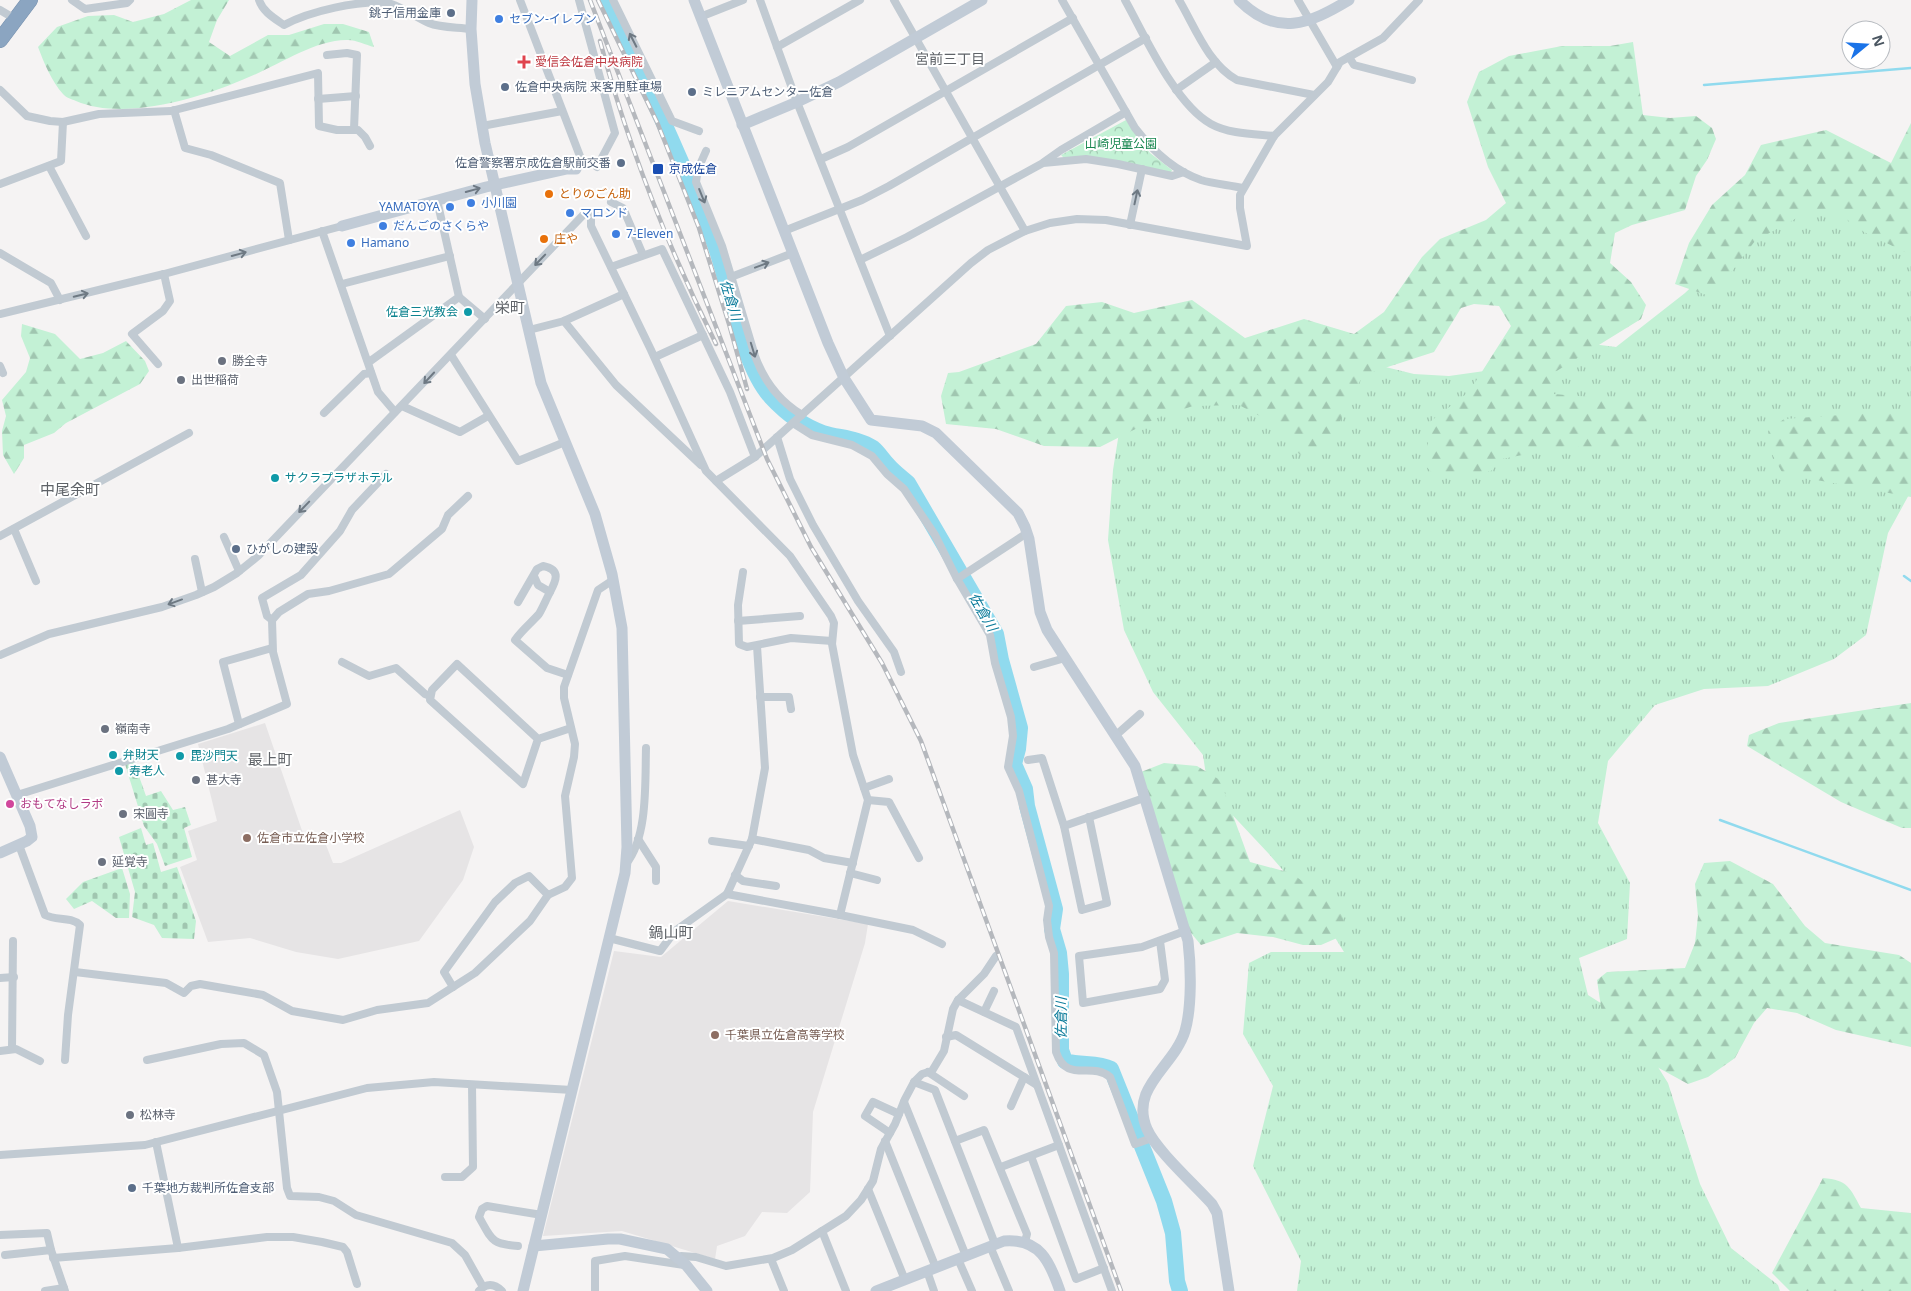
<svg xmlns="http://www.w3.org/2000/svg" width="1911" height="1291" viewBox="0 0 1911 1291" font-family="'Noto Sans','Noto Sans JP',sans-serif">
<defs>
<pattern id="grass-tufts" width="24" height="20" patternUnits="userSpaceOnUse" patternTransform="scale(1.25)"><rect width="24" height="20" fill="#c3f1d5"/><path d="M3 7l-1-3M5 7V3M7 7l1-3M15 17l-1-3M17 17v-4M19 17l1-3" fill="none" stroke="#a0c6b0"/></pattern>
<pattern id="forest-firs" width="22" height="20" patternUnits="userSpaceOnUse" patternTransform="scale(1.25)"><rect width="22" height="20" fill="#c3f1d5"/><path d="M5 1l3.5 6h-7zM16 11l3.5 6h-7z" fill="#a0c6b0"/></pattern>
<pattern id="cemetery-stones" width="16" height="16" patternUnits="userSpaceOnUse" patternTransform="scale(1.25)"><rect width="16" height="16" fill="#c3f1d5"/><path d="M2 7V4a2 2 0 0 1 4 0v3zM10 15v-3a2 2 0 0 1 4 0v3z" fill="#a0c6b0"/></pattern>
<pattern id="park-crowns" width="20" height="18" patternUnits="userSpaceOnUse" patternTransform="scale(1.25)"><rect width="20" height="18" fill="#c3f1d5"/><path d="M2 6a3 3 0 1 1 6 0M12 15a3 3 0 1 1 6 0" fill="none" stroke="#a0c6b0"/></pattern>
</defs>
<rect width="100%" height="100%" fill="#f5f3f3"/>
<g fill="#e6e4e5">
<path d="M265 723 307 845H326L333 863H341L460 810 474 847 463 880 419 941 338 959 296 952 250 938 208 942 180 867 197 860 188 831 217 821 198 744Z"/>
<path d="M728 901 868 924 865 943 813 1112 810 1192 787 1213 762 1212 745 1236 717 1246 715 1259 622 1231 543 1236 614 951 661 957Z"/>
</g>
<path fill="url(#grass-tufts)" d="M1911 166V491L1888 533 1866 635 1834 659 1768 686 1704 689 1655 705 1608 761 1598 823 1630 883 1627 939 1579 958 1588 995 1629 1021 1668 1083 1700 1184 1731 1248 1778 1285 1780 1291H1297L1301 1261 1253 1166 1273 1086 1243 1034 1249 963 1271 952H1344L1319 912 1269 854 1208 789 1203 755 1153 692 1124 630 1108 540 1113 470 1122 414 1357 360 1414 374 1449 376 1513 367 1577 342 1616 347 1685 293 1744 237Z"/>
<g fill="url(#forest-firs)">
<path d="M191 0H229L217 20 209 42 230 56 268 35H289L324 24H343L369 32 374 47C366 45 356 40 348 40 316 39 279 65 249 77 204 97 124 122 76 101 72 99 66 98 63 94 52 82 44 63 38 47L57 27 88 16 114 15 133 22 164 14Z"/>
<path d="M1633 42 1643 115 1670 118 1696 116 1712 128 1716 139 1707 160 1696 176 1685 210 1632 225 1615 233 1610 263 1631 282 1646 305 1641 319 1555 372 1554 394 1643 402 1653 415 1651 432 1621 450 1567 446 1502 459 1491 471 1435 476 1425 465 1431 421 1469 392 1511 326 1499 306 1474 304 1461 308 1434 352 1363 375 1327 447 1300 455 1273 423 1239 405 1193 406 1159 417 1100 447 1044 446 996 429 946 424 941 396 948 373 959 372 1036 344 1066 306 1102 302 1134 313 1192 300 1245 338 1304 319 1354 334 1384 312 1422 257 1440 239 1486 220 1506 203 1488 167 1467 102 1479 72 1509 56 1562 46H1610Z"/>
<path d="M1911 123V255L1864 232 1831 208 1806 213 1755 241 1712 297 1675 284 1689 243 1712 205 1745 175 1761 145 1826 130 1891 163Z"/>
<path d="M22 324 55 334 80 359 103 353 126 341 145 361 149 371 140 384 66 423 54 433 24 445V458L14 474 3 455 2 431 6 416 2 400 26 372 30 358 21 336Z"/>
<path d="M1911 410V497L1783 474 1772 454 1768 431 1784 419Z"/>
<path d="M1911 703V828H1902L1841 802 1747 746 1749 735 1779 723Z"/>
<path d="M1164 763 1197 766 1220 780 1250 862 1291 873 1331 902 1344 915V935L1321 945H1303L1273 937 1237 933 1201 945 1181 921 1136 774Z"/>
<path d="M1730 861 1773 884 1805 926 1825 943 1899 955 1911 963V1047L1836 1030 1797 1013 1767 1008 1754 1023 1735 1058 1708 1077 1688 1084 1624 1049 1602 1014 1597 980 1607 972 1685 968 1695 943 1698 916 1695 884 1704 863Z"/>
<path d="M1823 1178C1848 1180 1850 1188 1861 1208L1911 1213V1291H1790L1772 1273Z"/>
</g>
<g fill="url(#cemetery-stones)">
<path d="M134 762 146 796 161 791 173 810 185 807 191 825 184 828 192 857 165 866 157 844 144 826 125 764Z"/>
<path d="M141 828 146 845 153 843 161 872 177 867 196 921 194 939 162 938 154 925 132 917 135 892 119 837Z"/>
<path d="M122 868 130 894 129 918H116L92 901 74 909 66 899 83 882Z"/>
</g>
<path fill="url(#park-crowns)" d="M1126 120 1150 153 1172 170 1171 173 1064 158 1061 155Z"/>
<g fill="none" stroke-linecap="round" stroke-linejoin="round">
<g stroke="#90daee" stroke-width="2.5">
<path d="M1704 85 1911 68"/>
<path d="M1904 576 1911 581"/>
<path d="M1720 820 1911 890"/>
</g>
<path stroke="#90daee" stroke-width="16" d="M607 0C644 80 682 159 714 242 730 284 741 364 771 397 785 412 802 426 823 433 839 438 858 438 873 448 879 453 883 460 888 465 894 472 901 477 908 483L996 634 1001 660 1020 728 1018 749 1014 764 1025 789 1027 806 1055 909 1052 929 1059 953 1061 974V1050L1065 1061C1081 1066 1097 1062 1111 1069L1164 1201 1173 1233 1177 1281 1180 1291"/>
<g stroke="#7690ad" stroke-width="16">
<path id="highway" d="M0 40 30 0"/>
</g>
<g stroke="#c1cad2" stroke-width="8">
<path d="M72 0 85 9 127 3 130 0"/>
<path d="M259 0C263 12 274 18 284 25 310 11 359 0 388 3 403 7 415 17 429 23 441 28 458 27 471 29"/>
<path d="M520 0 583 164"/>
<path d="M579 0 615 133 597 167"/>
<path d="M613 0 672 121 699 131"/>
<path d="M760 0 797 102 890 336"/>
<path d="M894 0 1025 231"/>
<path d="M1062 0 1135 128C1152 150 1175 171 1201 180 1214 184 1230 185 1243 188"/>
<path d="M1125 0C1145 36 1175 104 1211 124 1229 134 1254 134 1274 136"/>
<path d="M1179 0C1195 27 1208 64 1237 80L1314 95"/>
<path d="M1298 0 1337 67"/>
<path d="M0 10 17 20"/>
<path d="M700 17 743 0"/>
<path d="M777 47 860 0"/>
<path d="M327 55 347 53 357 55 354 129"/>
<path d="M1349 57 1354 65 1412 80"/>
<path d="M0 90 27 116 50 121 63 122 99 114 171 111 318 73 319 126 337 130H358L365 137 370 146"/>
<path d="M1176 90 1216 62"/>
<path d="M318 99 356 96"/>
<path d="M174 110 185 148 211 155 280 183 289 240"/>
<path d="M482 126 562 111"/>
<path d="M706 151 698 169 696 182 722 246 755 356C764 381 779 401 802 415"/>
<path d="M821 159 848 147 1073 18"/>
<path d="M1044 162 1061 150 1126 112"/>
<path d="M49 166 86 236"/>
<path d="M0 184 61 161 63 122"/>
<path d="M611 202 623 208 643 255"/>
<path d="M591 215V226L651 350 706 471 790 556 831 616 834 623 832 644 853 755 868 800 840 915"/>
<path d="M1130 225 1142 169"/>
<path d="M322 231 378 392 395 412"/>
<path d="M784 231 862 200 889 186 1146 38"/>
<path d="M0 253 51 283 60 300"/>
<path d="M860 260 907 237 1043 163 1086 159 1118 164 1172 176 1184 172"/>
<path d="M611 267 662 249 730 392 755 457"/>
<path d="M731 277 793 253"/>
<path d="M342 284 450 256"/>
<path d="M459 297 485 319"/>
<path d="M0 314 164 274 342 226"/>
<path d="M564 321 616 385 701 465"/>
<path d="M529 330 564 321 624 294"/>
<path d="M451 355 518 461 565 442"/>
<path d="M655 357 703 335"/>
<path d="M369 362 459 297 437 200"/>
<path d="M158 364 132 334 163 311 170 301 164 274"/>
<path d="M0 366 3 373"/>
<path d="M402 406 460 432 488 416"/>
<path d="M324 413 364 374 371 373"/>
<path d="M793 423 812 435 852 445 872 456 887 474 904 489 935 535 956 577 990 635 995 663 1011 717 1013 736 1008 767 1019 791 1049 906 1047 920 1049 937 1054 953 1056 1052C1067 1084 1091 1061 1110 1077L1135 1144 1152 1138"/>
<path d="M777 437 790 479 813 525 858 601 894 652 901 672"/>
<path d="M716 481 755 457 971 263 988 250 1025 231 1050 223 1077 219 1106 220 1247 246 1240 208V195L1274 136 1328 82 1340 62 1383 38 1419 0"/>
<path d="M14 529 36 581"/>
<path d="M0 536 189 433"/>
<path d="M224 537 239 571"/>
<path d="M195 559 202 592"/>
<path d="M743 572 738 605 739 644 747 647 791 638 832 641"/>
<path d="M534 576 538 585 550 592"/>
<path d="M957 579 1027 533"/>
<path d="M518 602 537 569 543 566C564 570 554 584 548 596 545 602 542 609 539 614 531 623 522 630 515 640L547 668 568 675"/>
<path d="M272 620 267 616 262 598 301 575 340 531 352 510 386 474"/>
<path d="M738 621 800 616"/>
<path d="M0 655 49 634 162 607 196 595 214 587 237 573 258 556 586 212"/>
<path d="M342 662 369 676 396 668 425 694 430 696"/>
<path d="M1034 667 1065 658"/>
<path d="M760 697H789L791 709"/>
<path d="M239 724 223 662 272 648"/>
<path d="M1115 736 1140 714"/>
<path d="M538 739 457 664 432 690 430 700 523 784 538 739 571 728"/>
<path d="M1028 760 1042 758 1064 826 1144 798"/>
<path d="M864 788 889 779"/>
<path d="M17 795 228 729 287 704 273 652 272 620 279 612 308 594 329 591 389 574 442 529 448 515 468 496"/>
<path d="M868 800 889 802 919 858"/>
<path d="M1064 826 1082 910 1107 903 1089 817"/>
<path d="M638 839 656 867V881"/>
<path d="M752 839 809 850 824 858 853 863"/>
<path d="M712 841 749 846"/>
<path d="M19 845 45 915C57 921 70 916 80 925L68 1015 65 1060"/>
<path d="M626 864C648 837 645 783 646 748"/>
<path d="M850 873 877 880"/>
<path d="M735 875 743 881 776 886"/>
<path d="M727 894 840 915 913 930 942 944"/>
<path d="M609 938 660 951 675 931 727 894 752 839 765 768 757 646"/>
<path d="M1160 941 1165 980 1160 989 1083 1003 1079 956 1142 947 1185 931"/>
<path d="M75 972 166 983 184 993 191 986 200 984 263 995 292 1011 343 1020 377 1010 428 1003 475 973 530 921 548 895"/>
<path d="M0 978 14 977"/>
<path d="M453 987 444 972 495 902 515 883 529 876 548 895 565 887 572 878 565 796 574 757 575 744 564 698V687L598 590 613 580"/>
<path d="M958 1000 1016 1027 1112 1291"/>
<path d="M984 1012 994 991"/>
<path d="M946 1037 956 1035 1037 1085"/>
<path d="M12 1049 13 941"/>
<path d="M0 1051 16 1049 40 1061"/>
<path d="M147 1060 221 1044 244 1043 264 1055 277 1092 287 1188 290 1196 319 1197 334 1201 356 1215 452 1243 465 1255 483 1287"/>
<path d="M928 1072 964 1096"/>
<path d="M914 1082 935 1090 995 1244"/>
<path d="M904 1102 966 1256"/>
<path d="M1011 1106 1024 1077"/>
<path d="M890 1133 865 1116 873 1102 899 1114"/>
<path d="M885 1141 936 1268"/>
<path d="M955 1141 984 1130 1027 1234 1025 1242"/>
<path d="M156 1142 178 1248 267 1237H293L322 1242 343 1247 347 1252 357 1284"/>
<path d="M0 1155 145 1145 367 1088 434 1082 572 1090"/>
<path d="M1031 1156 1076 1279 1104 1268"/>
<path d="M1001 1167 1059 1145"/>
<path d="M445 1177H462L473 1167 472 1085"/>
<path d="M868 1189 905 1280"/>
<path d="M822 1231 846 1291"/>
<path d="M0 1235 47 1233 51 1250"/>
<path d="M518 1246C491 1244 492 1240 479 1217L482 1209 487 1206 542 1215"/>
<path d="M990 1246 1009 1291"/>
<path d="M5 1255 51 1250 65 1291"/>
<path d="M53 1258 178 1248"/>
<path d="M680 1259 681 1256 696 1257 726 1266 773 1258 792 1250 846 1216 861 1200 873 1181 881 1149 895 1124 905 1099 914 1082 922 1074 932 1071 944 1051 953 1009 958 1000 984 974 996 956"/>
<path d="M771 1259 784 1291"/>
<path d="M958 1259 972 1291"/>
<path d="M927 1271 934 1291"/>
<path d="M45 1291 64 1288"/>
<path d="M479 1291C486 1283 494 1283 502 1291"/>
<path d="M595 1291V1261L625 1256 684 1265"/>
</g>
<g stroke="#c1cbd6" stroke-width="11">
<path d="M472 0 471 29 475 84 485 143 541 383 595 514 612 574 622 628 627 847 625 873 523 1291"/>
<path d="M694 0 828 343 844 378 871 420 922 426 936 433 1018 513 1025 527 1029 539 1040 612 1047 630 1135 766 1188 941C1191 966 1192 1007 1185 1031 1174 1067 1129 1087 1147 1129 1156 1150 1195 1185 1212 1204L1217 1213 1229 1291"/>
<path d="M1239 0C1277 38 1309 24 1349 0"/>
<path d="M742 125 797 102 839 82 982 0"/>
<path d="M342 226 486 187 567 169H576"/>
<path d="M0 757 30 826 32 837 27 841 0 853"/>
<path d="M534 1246 608 1239H620L667 1249 686 1265 707 1291"/>
<path d="M876 1291 1004 1241C1040 1238 1050 1262 1060 1291"/>
</g>
<use href="#highway" stroke="#8ba5c1" stroke-width="15"/>
<g stroke="#b5b8bd" stroke-width="4.5">
<g id="rail">
<path d="M590 0 767 459 811 547 882 663 921 741 1121 1291"/>
<path d="M598 0 657 122 699 228 729 324 747 389"/>
<path d="M600 41C628 146 668 247 716 344"/>
</g>
</g>
<use href="#rail" stroke="#fff" stroke-width="2.5" stroke-dasharray="8" stroke-linecap="butt"/>
</g>
<defs><path id="oneway-shaft" d="M-6 0H5M1.5-3L5.5 0L1.5 3" fill="none" stroke-width="1.6" stroke-linecap="round" stroke-linejoin="round" transform="scale(1.25)"/></defs>
<g stroke="#6e7983">
<use href="#oneway-shaft" transform="translate(633 40) rotate(-117)"/>
<use href="#oneway-shaft" transform="translate(702 196) rotate(68)"/>
<use href="#oneway-shaft" transform="translate(1136 197) rotate(-78)"/>
<use href="#oneway-shaft" transform="translate(239 254) rotate(-15)"/>
<use href="#oneway-shaft" transform="translate(540 260) rotate(134)"/>
<use href="#oneway-shaft" transform="translate(762 265) rotate(-21)"/>
<use href="#oneway-shaft" transform="translate(81 295) rotate(-14)"/>
<use href="#oneway-shaft" transform="translate(753 350) rotate(73)"/>
<use href="#oneway-shaft" transform="translate(429 378) rotate(133)"/>
<use href="#oneway-shaft" transform="translate(304 507) rotate(134)"/>
<use href="#oneway-shaft" transform="translate(175 602) rotate(160)"/>
</g>
<use stroke="#6e7984" href="#oneway-shaft" transform="translate(473 190) rotate(-15)"/>
<g fill="#5c6f8a" stroke="#fff" stroke-width="2">
<circle cx="451" cy="13" r="5"/>
<circle cx="505" cy="87" r="5"/>
<circle cx="692" cy="92" r="5"/>
<circle cx="621" cy="163" r="5"/>
<circle cx="236" cy="549" r="5"/>
<circle cx="132" cy="1188" r="5"/>
</g>
<g fill="#3f7fe0" stroke="#fff" stroke-width="2">
<circle cx="499" cy="19" r="5"/>
<circle cx="471" cy="203" r="5"/>
<circle cx="450" cy="207" r="5"/>
<circle cx="570" cy="213" r="5"/>
<circle cx="383" cy="226" r="5"/>
<circle cx="616" cy="234" r="5"/>
<circle cx="351" cy="243" r="5"/>
</g>
<path fill="#e0444e" stroke="#fff" stroke-width="2" d="M521.5 54.5h5v5h5v5h-5v5h-5v-5h-5v-5h5z"/>
<rect fill="#1a4fb4" stroke="#fff" stroke-width="2" x="652" y="163" width="12" height="12" rx="2.5"/>
<g fill="#e8710a" stroke="#fff" stroke-width="2">
<circle cx="549" cy="194" r="5"/>
<circle cx="544" cy="239" r="5"/>
</g>
<g fill="#0f9aa8" stroke="#fff" stroke-width="2">
<circle cx="468" cy="312" r="5"/>
<circle cx="275" cy="478" r="5"/>
<circle cx="113" cy="755" r="5"/>
<circle cx="180" cy="756" r="5"/>
<circle cx="119" cy="771" r="5"/>
</g>
<g fill="#6b7280" stroke="#fff" stroke-width="2">
<circle cx="222" cy="361" r="5"/>
<circle cx="181" cy="380" r="5"/>
<circle cx="105" cy="729" r="5"/>
<circle cx="196" cy="780" r="5"/>
<circle cx="123" cy="814" r="5"/>
<circle cx="102" cy="862" r="5"/>
<circle cx="130" cy="1115" r="5"/>
</g>
<circle fill="#d1479c" stroke="#fff" stroke-width="2" cx="10" cy="804" r="5"/>
<g fill="#8d6e63" stroke="#fff" stroke-width="2">
<circle cx="247" cy="838" r="5"/>
<circle cx="715" cy="1035" r="5"/>
</g>
<g text-anchor="middle" stroke-width="4" stroke-linejoin="round" paint-order="stroke">
<g font-size="12" fill="#4e5e75" stroke="#fff" text-anchor="start">
<text x="441" y="17" text-anchor="end">銚子信用金庫</text>
<text x="515" y="91">佐倉中央病院 来客用駐車場</text>
<text x="702" y="96">ミレニアムセンター佐倉</text>
<text x="611" y="167" text-anchor="end">佐倉警察署京成佐倉駅前交番</text>
<text x="246" y="553">ひがしの建設</text>
<text x="142" y="1192">千葉地方裁判所佐倉支部</text>
</g>
<g font-size="12" fill="#366cbe" stroke="#fff" text-anchor="start">
<text x="509" y="23">セブン-イレブン</text>
<text x="481" y="207">小川園</text>
<text x="440" y="211" text-anchor="end">YAMATOYA</text>
<text x="580" y="217">マロンド</text>
<text x="393" y="230">だんごのさくらや</text>
<text x="626" y="238">7-Eleven</text>
<text x="361" y="247">Hamano</text>
</g>
<g font-size="12" fill="#be3a42" stroke="#fff" text-anchor="start">
<text x="535" y="66">愛信会佐倉中央病院</text>
</g>
<g font-size="12" fill="#17864f" stroke="#fff">
<text x="1121" y="148">山崎児童公園</text>
</g>
<g font-size="12" fill="#164399" stroke="#fff" text-anchor="start">
<text x="669" y="173">京成佐倉</text>
</g>
<g font-size="12" fill="#c56008" stroke="#fff" text-anchor="start">
<text x="559" y="198">とりのごん助</text>
<text x="554" y="243">庄や</text>
</g>
<g font-size="12" fill="#0d838f" stroke="#fff" text-anchor="start">
<text x="458" y="316" text-anchor="end">佐倉三光教会</text>
<text x="285" y="482">サクラプラザホテル</text>
<text x="123" y="759">弁財天</text>
<text x="190" y="760">毘沙門天</text>
<text x="129" y="775">寿老人</text>
</g>
<g font-size="12" fill="#5b616d" stroke="#fff" text-anchor="start">
<text x="232" y="365">勝全寺</text>
<text x="191" y="384">出世稲荷</text>
<text x="115" y="733">嶺南寺</text>
<text x="206" y="784">甚大寺</text>
<text x="133" y="818">宋圓寺</text>
<text x="112" y="866">延覚寺</text>
<text x="140" y="1119">松林寺</text>
</g>
<g font-size="12" fill="#b23c85" stroke="#fff" text-anchor="start">
<text x="20" y="808">おもてなしラボ</text>
</g>
<g font-size="12" fill="#785e54" stroke="#fff" text-anchor="start">
<text x="257" y="842">佐倉市立佐倉小学校</text>
<text x="725" y="1039">千葉県立佐倉高等学校</text>
</g>
<g font-size="14" fill="#5f6368" stroke="#fff">
<text x="950" y="64">宮前三丁目</text>
</g>
<g font-size="14" font-style="italic" fill="#0c7c9b" stroke="#fff">
<text transform="translate(731 300) rotate(73)" y="5">佐倉川</text>
<text transform="translate(983 612) rotate(60)" y="5">佐倉川</text>
<text transform="translate(1061 1018) rotate(-90)" y="5">佐倉川</text>
</g>
<g font-size="15" fill="#5f6368" stroke="#fff">
<text x="510" y="313">栄町</text>
<text x="70" y="495">中尾余町</text>
<text x="270" y="765">最上町</text>
<text x="671" y="938">鍋山町</text>
</g>
</g>
<g transform="translate(1866 45) rotate(72)"><circle r="24" fill="#ffffff" stroke="#b7bbc0"/>
<path d="M0-4L9 19L0 12L-9 19Z" fill="#1a73e8"/>
<text y="-8" font-size="14" font-weight="bold" text-anchor="middle" fill="#4a5661">N</text>
</g>
</svg>
